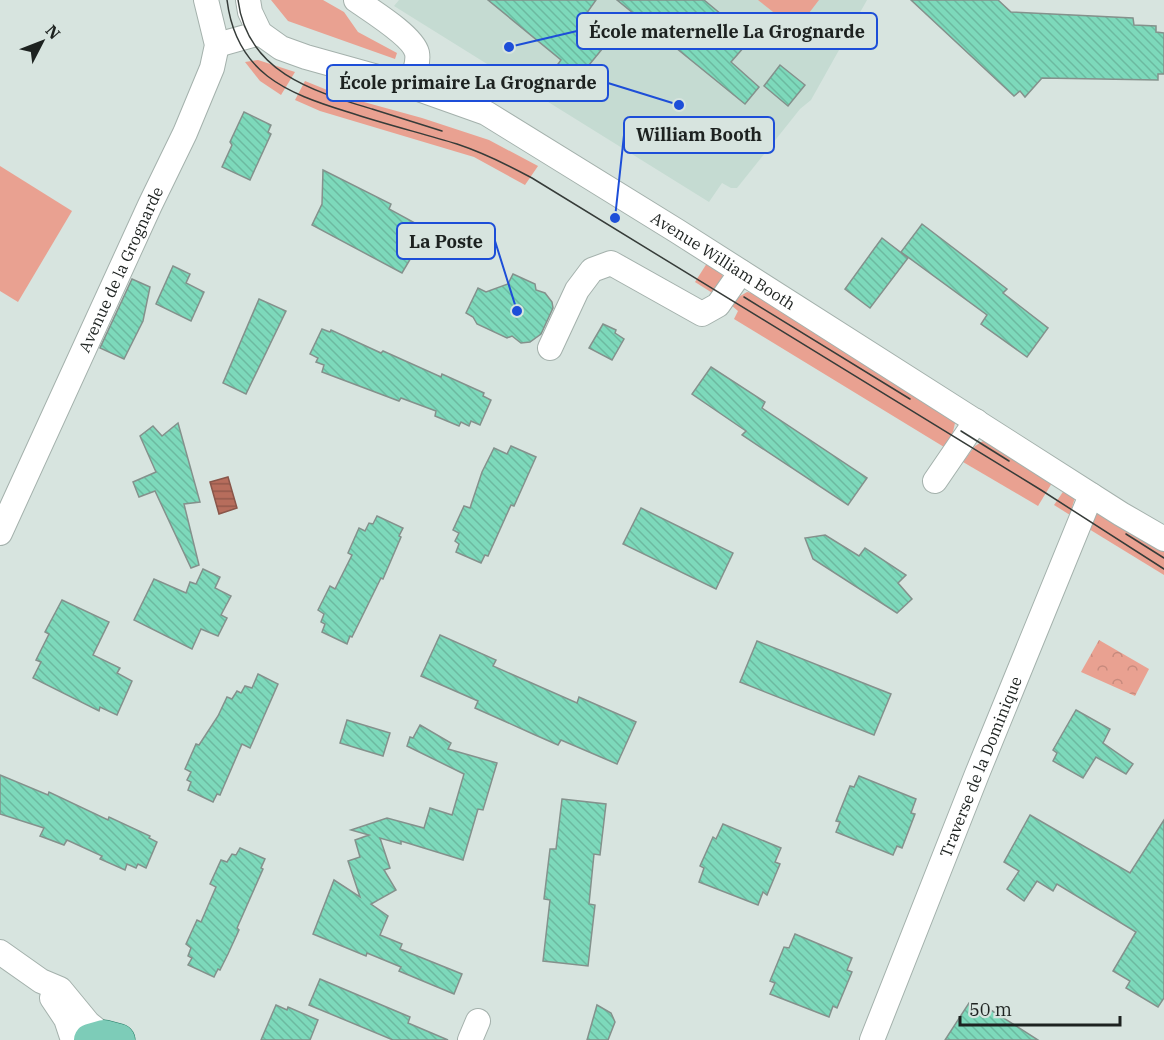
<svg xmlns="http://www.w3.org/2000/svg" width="1164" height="1040" viewBox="0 0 1164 1040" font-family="'IBM Plex Serif',serif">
<defs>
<pattern id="park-crowns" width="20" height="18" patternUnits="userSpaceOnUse" patternTransform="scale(1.5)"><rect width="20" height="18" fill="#e9a191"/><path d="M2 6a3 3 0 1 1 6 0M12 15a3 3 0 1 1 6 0" fill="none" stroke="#c78a7d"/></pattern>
<pattern id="water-rules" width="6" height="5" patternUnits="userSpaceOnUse" patternTransform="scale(1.5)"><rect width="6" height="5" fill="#b76d5c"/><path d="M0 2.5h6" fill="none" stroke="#94594c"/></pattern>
<pattern id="building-back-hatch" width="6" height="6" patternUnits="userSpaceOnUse" patternTransform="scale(1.5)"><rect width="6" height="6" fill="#7dd9bb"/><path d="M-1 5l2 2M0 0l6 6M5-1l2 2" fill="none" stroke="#6cbaa0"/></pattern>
</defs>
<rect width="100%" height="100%" fill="#d7e4df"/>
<path fill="#c5dbd2" d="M399 0H867L811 100 800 109 737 188H731L722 183 709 202 394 6Z"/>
<g fill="#e9a191">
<path d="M271 0H323L344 12 358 32 397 53 395 59 288 21Z"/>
<path d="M758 0H819L796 30Z"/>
<path d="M258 60 295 72 281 95 260 81 245 62Z"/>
<path d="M305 81 342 96 422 118 489 140 538 166 525 185 474 157 320 111 295 100Z"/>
<path d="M0 166 72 211 18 302 0 291Z"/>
<path d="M709 260 721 271 723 278 714 294 695 282Z"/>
<path d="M747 292 752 293 946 412 955 423 953 432 944 447 734 319 738 311 731 305 737 298Z"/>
<path d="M983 441H991L1055 478 1038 506 963 462 975 446Z"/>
<path d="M1067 486 1075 497 1070 515 1054 505Z"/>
<path d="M1099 512 1164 548V575L1084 526 1091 517Z"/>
</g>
<path fill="url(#park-crowns)" d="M1099 640 1149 669 1135 696 1081 672Z"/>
<path fill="url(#water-rules)" stroke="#89564a" stroke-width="1.5" d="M228 477 237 508 219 514 210 482Z"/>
<g fill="url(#building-back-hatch)" stroke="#84918c" stroke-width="1.5">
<path d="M488 0H596L581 21 607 43 571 87 553 71 561 60Z"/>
<path d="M617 0H704L751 39 731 62 759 87 745 104Z"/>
<path d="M911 0H998L1011 12 1133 18 1134 25 1156 26V32L1164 33V74H1158V80L1042 78 1025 97 1020 91 1014 96Z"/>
<path d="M780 65 805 85 788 106 764 86Z"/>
<path d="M244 112 271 125 268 132 271 134 250 180 222 167 232 145 230 142Z"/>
<path d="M323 170 391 204 389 209 426 229 433 240 412 256 402 273 312 225 322 204Z"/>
<path d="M922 224 1007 289 1003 293 1048 328 1027 357 981 324 987 315 901 252Z"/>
<path d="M882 238 908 258 870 308 845 289Z"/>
<path d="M173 266 190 274 186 283 204 292 191 321 156 304Z"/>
<path d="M513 274 535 284 536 290 545 293 552 302 553 308 541 334 530 342 521 343 512 336 507 338 477 324 473 317 466 313 478 288 486 292 508 284Z"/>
<path d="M132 279 150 287 143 321 124 359 100 348Z"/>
<path d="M259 299 286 311 246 394 223 383Z"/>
<path d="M603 324 616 330 615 333 624 339 612 360 589 348Z"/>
<path d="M322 329 330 332 331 330 381 353 383 351 441 377 442 374 484 393 483 396 491 400 480 425 471 421 469 426 461 422 459 426 435 416 436 411 401 398 399 401 322 372 324 365 316 362 318 358 310 354Z"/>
<path d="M711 367 765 402 762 408 867 478 848 505 742 435 746 431 692 394Z"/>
<path d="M178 423 200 502 184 504 199 565 191 568 155 491 139 497 133 482 156 472 140 436 153 426 162 436Z"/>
<path d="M511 446 536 457 514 506 511 505 488 556 485 555 481 563 456 552 459 544 455 541 459 533 453 530 464 506 470 508 482 472 494 448 507 454Z"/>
<path d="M641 508 733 553 716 589 623 544Z"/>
<path d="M377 516 403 528 399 536 401 537 383 579 381 578 352 637 350 636 347 644 322 632 325 624 321 622 324 614 318 610 330 586 335 589 352 555 348 553 359 528 365 531 369 523 373 524Z"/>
<path d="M825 535 859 556 865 548 906 575 898 583 912 599 897 613 813 559 805 538Z"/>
<path d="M203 569 220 577 215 588 231 596 221 615 227 618 218 636 201 629 192 649 134 620 154 579 186 593 190 582 196 584Z"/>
<path d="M62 600 109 622 93 655 120 668 117 673 132 681 117 715 100 707 99 711 33 678 41 662 36 660 49 634 45 632Z"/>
<path d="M440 635 496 660 493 666 577 703 579 697 636 722 617 764 561 740 558 745 533 734 475 708 478 701 421 676Z"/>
<path d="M757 641 891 694 874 735 740 682Z"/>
<path d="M258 674 278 684 250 748 242 744 220 795 217 794 213 802 188 790 191 782 187 780 191 772 185 769 196 744 199 745 218 716 227 697 232 699 237 691 241 693 245 686 252 688Z"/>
<path d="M1076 710 1110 729 1103 743 1133 764 1126 774 1096 757 1083 778 1053 761 1057 753 1053 750Z"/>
<path d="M347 720 390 733 383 756 340 743Z"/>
<path d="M420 725 451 743 448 749 497 763 483 810 478 809 463 860 401 841V844L380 838 390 868 384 870 396 890 371 904 388 916 380 935 402 944 400 949 462 974 454 994 399 971 401 967 367 953 366 956 313 934 334 880 360 897 348 861 360 857 355 840 369 835 351 830 387 818 424 828 430 808 452 815 464 774 407 746 410 737 413 738Z"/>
<path d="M0 775 48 795 49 792 108 820 109 817 150 836 149 838 157 842 146 868 138 864 136 868 127 864 125 870 100 859 102 856 67 840 64 845 40 836 44 828 0 814Z"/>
<path d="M859 776 916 799 911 813 915 814 902 848 897 846 893 855 836 832 840 822 836 821 850 786 854 787Z"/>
<path d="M562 799 606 804 600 855 594 854 589 904 595 905 588 966 543 961 550 900 544 899 550 849H556Z"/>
<path d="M1030 815 1130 873 1164 820V998L1158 1007 1126 988 1130 981 1113 971 1136 932 1057 884 1053 891 1037 881 1024 901 1007 889 1019 871 1004 862Z"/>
<path d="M723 824 781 848 775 862 780 864 767 895 763 892 758 905 699 882 704 868 700 866 713 837 716 839Z"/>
<path d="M240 848 265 859 261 868 263 869 237 928 239 930 228 954 220 970 218 969 214 977 188 965 192 958 188 956 191 948 186 944 197 920 201 922 216 887 210 884 221 860 227 862 232 854 236 855Z"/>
<path d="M795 934 852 958 847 970 852 972 837 1008 833 1006 829 1017 770 994 775 983 770 981 784 947 789 948Z"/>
<path d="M320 979 410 1017 408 1023 448 1040H393L309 1005Z"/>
<path d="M969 1003 988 1015 991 1010 1038 1040H945Z"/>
<path d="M276 1005 287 1010 288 1007 318 1020 310 1040H261Z"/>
<path d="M597 1005 611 1013 615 1022 608 1040H587Z"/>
</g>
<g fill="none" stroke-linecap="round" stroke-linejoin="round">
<g stroke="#a4b1ac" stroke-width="26">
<g id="minor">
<path id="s1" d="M248 0 250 12 260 33 281 48 306 57 410 86 486 113 677 231 1121 514 1164 539"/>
<path d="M356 0C370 10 413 36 417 53 419 63 413 77 410 86"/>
<path d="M217 45 260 33"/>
<path d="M550 348 577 290 592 270 611 263 702 314 718 305 741 272"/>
<path d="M935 481 976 421"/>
<path id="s2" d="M0 533 150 205 185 133 212 68 217 45 206 0"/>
<path d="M0 952 41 981 60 989 88 1023 104 1036"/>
<path d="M52 998 66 1019 73 1040"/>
<path d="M470 1040 478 1021"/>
<path id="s3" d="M872 1040 977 774 1091 495"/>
</g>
</g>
<g stroke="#247a64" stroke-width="33">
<path id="major" d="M90 1040 104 1036 119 1040"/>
</g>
<use href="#minor" stroke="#fff" stroke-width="24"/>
<use href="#major" stroke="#7dccb8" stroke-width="32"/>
<g stroke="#363c39" stroke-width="1.5">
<path d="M227 0C236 73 286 93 348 112 384 124 421 133 457 144 484 153 508 165 532 178L1041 490 1164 569"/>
<path d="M238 0C247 72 312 91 372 109 395 116 419 124 442 131"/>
<path d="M744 297 910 399"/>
<path d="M961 431 1009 461"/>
<path d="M1126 534 1164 558"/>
</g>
</g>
<g text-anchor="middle" stroke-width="4.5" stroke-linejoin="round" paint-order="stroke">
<g font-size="16" fill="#1d2220" stroke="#d7e4df">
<text dy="6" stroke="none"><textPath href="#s1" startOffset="556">Avenue William Booth</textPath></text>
<text dy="6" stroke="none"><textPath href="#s2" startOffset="290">Avenue de la Grognarde</textPath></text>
<text dy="6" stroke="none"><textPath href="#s3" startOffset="294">Traverse de la Dominique</textPath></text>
</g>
</g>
<path fill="none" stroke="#1d4ed8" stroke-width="2" d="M509 47L577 31M679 105L608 83M615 218L624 135M517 311L495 241"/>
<g fill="#1d4ed8" stroke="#d7e4df" stroke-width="2">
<circle cx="509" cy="47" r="6"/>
<circle cx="679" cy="105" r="6"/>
<circle cx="615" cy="218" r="6"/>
<circle cx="517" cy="311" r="6"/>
</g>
<g fill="#d7e4df" stroke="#1d4ed8" stroke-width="2">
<rect x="577" y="13" width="300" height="36" rx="6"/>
<rect x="327" y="65" width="281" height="36" rx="6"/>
<rect x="624" y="117" width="150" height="36" rx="6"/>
<rect x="397" y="223" width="98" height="36" rx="6"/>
</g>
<g font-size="18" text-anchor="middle" font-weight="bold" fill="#1d2220">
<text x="727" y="38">École maternelle La Grognarde</text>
<text x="468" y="89">École primaire La Grognarde</text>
<text x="699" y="141">William Booth</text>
<text x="446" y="248">La Poste</text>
</g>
<g transform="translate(42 42) rotate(48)" stroke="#d7e4df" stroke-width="4.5" paint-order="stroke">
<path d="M0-4.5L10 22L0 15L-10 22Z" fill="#1d2220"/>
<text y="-9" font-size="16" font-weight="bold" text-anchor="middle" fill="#1d2220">N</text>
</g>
<path d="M960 1016v9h160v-9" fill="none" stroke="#1d2220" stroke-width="3"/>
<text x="969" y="1016" font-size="18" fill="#1d2220" stroke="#d7e4df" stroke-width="4.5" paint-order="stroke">50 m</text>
</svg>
